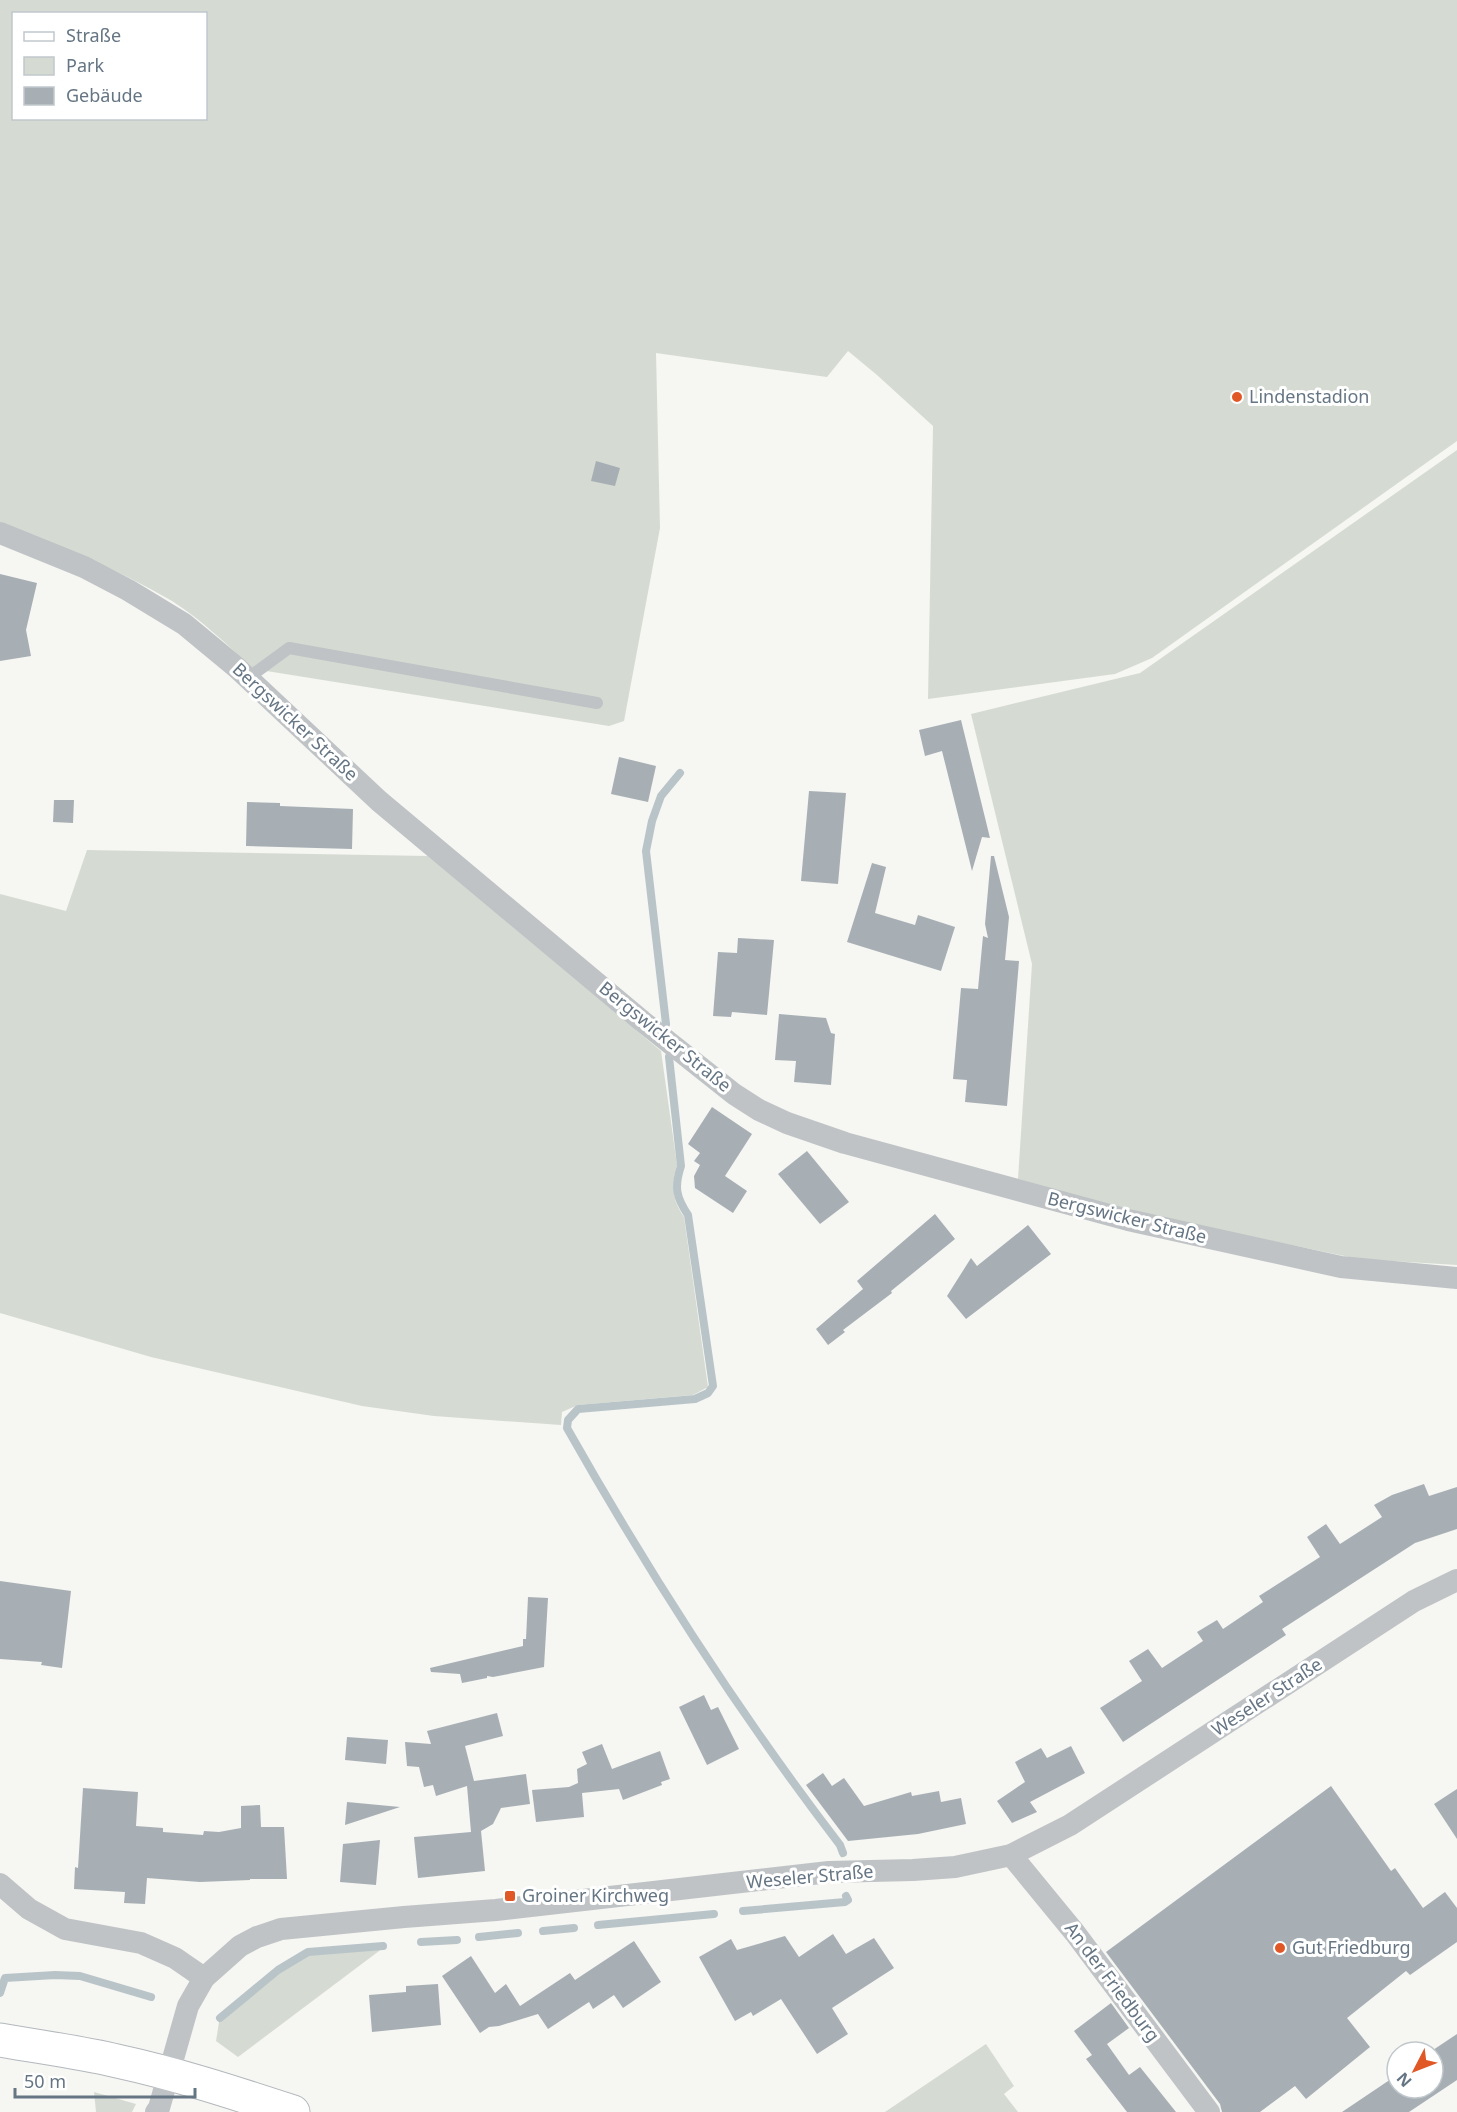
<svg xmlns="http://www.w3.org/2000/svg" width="1457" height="2112" viewBox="0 0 1457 2112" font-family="'Noto Sans',sans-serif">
<rect width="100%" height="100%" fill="#f6f6f2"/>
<g fill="#d5dbd2" fill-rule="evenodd">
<path d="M0 0H1457V441L1152 658 1115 674 928 699 933 426 877 375 848 351 827 377 656 353 660 528 624 721 609 726 254 669C228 646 201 619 172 601 118 569 58 546 0 522ZM14 14H206V118H14Z"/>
<path d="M1457 450V1265L1359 1259 1132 1212 1018 1179 1032 964 971 714 1140 673Z"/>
<path d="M87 850 428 856 661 1051 677 1165C671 1185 672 1200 684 1217L708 1387 693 1395 578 1405 562 1412 561 1425 434 1416 362 1406 151 1357 0 1313V894L66 911Z"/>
<path d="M383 1944V1948L238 2057 216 2041 220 2016 278 1968 308 1950Z"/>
<path d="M986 2044 1014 2086 1004 2094 1018 2112H885Z"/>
<path d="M94 2092 136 2104 132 2112H96Z"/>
</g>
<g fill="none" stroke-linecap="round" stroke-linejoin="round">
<g stroke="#b9c4c9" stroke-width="8">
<path d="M666 1024 646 851 652 821 661 796 680 773"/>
<path d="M669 1057 681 1166C674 1187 676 1197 688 1215L713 1386 708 1393 695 1399 578 1409 568 1420 567 1428C649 1573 738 1712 840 1845L843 1853"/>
<path d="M743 1911 845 1902 848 1900 846 1896"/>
<path d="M598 1925 714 1914"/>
<path d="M543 1931 574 1928"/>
<path d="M479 1937 518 1933"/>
<path d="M421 1942 457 1940"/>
<path d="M0 1993 5 1978 55 1975 80 1976 151 1997"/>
<path d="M220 2018 278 1970 308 1952 383 1946"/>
</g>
</g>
<g fill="#a7afb5">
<path d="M596 461 620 468 615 486 591 481Z"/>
<path d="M0 574 37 583 26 630 31 656 0 661Z"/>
<path d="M961 720 990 838 982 837 972 871 942 751 925 756 919 730Z"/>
<path d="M619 757 656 766 648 802 611 794Z"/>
<path d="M809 791 846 793 838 884 801 881Z"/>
<path d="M54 800H74L73 823 53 822Z"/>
<path d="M247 802 280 803V806L353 809 352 849 246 846Z"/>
<path d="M991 856H994L1009 917 1005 960 1019 961 1007 1106 965 1102 967 1080 953 1079 961 988 978 989 983 936 988 938 985 924Z"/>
<path d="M872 863 886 867 875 913 915 925 918 915 955 927 941 971 847 942Z"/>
<path d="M738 938 774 940 767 1015 732 1012 731 1017 713 1016 718 952 737 953Z"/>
<path d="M779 1014 826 1018 831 1033 835 1034 831 1085 794 1082 796 1061 775 1060Z"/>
<path d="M712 1107 752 1134 725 1176 747 1191 733 1213 695 1188 694 1176 700 1165 694 1161 700 1153 688 1144Z"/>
<path d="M807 1151 849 1202 820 1224 778 1174Z"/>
<path d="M935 1214 955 1239 891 1291 892 1293 843 1330 845 1332 828 1345 816 1329 863 1289 857 1281Z"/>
<path d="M1028 1225 1051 1254 966 1319 947 1296 971 1258 977 1266Z"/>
<path d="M1424 1484 1429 1496 1457 1487V1529L1415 1543 1282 1629 1286 1635 1123 1742 1100 1708 1142 1681 1129 1661 1148 1649 1162 1668 1203 1641 1197 1632 1217 1620 1223 1629 1263 1602 1259 1596 1320 1557 1307 1537 1326 1524 1340 1544 1382 1517 1374 1505 1392 1495Z"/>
<path d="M0 1581 71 1591 62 1668 41 1665 42 1662 0 1659Z"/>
<path d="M528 1597 548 1598 544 1667 493 1677 487 1676V1678L462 1683 460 1674 431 1672 430 1668 523 1646V1639H526Z"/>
<path d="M704 1695 711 1710 718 1707 739 1749 707 1765 679 1707Z"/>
<path d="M497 1713 503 1736 465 1746 474 1781 526 1774 530 1804 501 1808 493 1824 481 1831 485 1871 418 1878 414 1837 471 1832 467 1786 436 1796 433 1785 424 1787 419 1767 407 1766 405 1742 431 1744 427 1731Z"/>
<path d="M347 1737 388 1740 386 1764 345 1760Z"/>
<path d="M602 1744 612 1769 660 1751 670 1779 661 1782 662 1785 623 1800 619 1789 582 1793 584 1817 536 1822 532 1790 569 1787 578 1783 577 1769 587 1764 582 1752Z"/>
<path d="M1071 1746 1085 1773 1030 1802 1037 1812 1012 1823 997 1801 1025 1782 1015 1762 1041 1748 1047 1758Z"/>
<path d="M823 1773 832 1786 844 1778 864 1806 911 1792 912 1796 939 1791 941 1802 961 1798 966 1824 918 1834 848 1841 806 1785Z"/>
<path d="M1331 1786 1391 1871 1395 1868 1423 1908 1445 1892 1457 1908V1942L1410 1975 1406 1971 1347 2018 1370 2047 1306 2099 1295 2086 1260 2112H1222L1220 2104 1106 1952Z"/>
<path d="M83 1788 138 1792 136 1826 163 1828V1832L203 1835 204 1831 219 1832 241 1828V1806L260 1805 261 1827H284L287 1879H250V1880L200 1882 147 1878 145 1904 124 1903 125 1892 74 1889 75 1867 78 1868Z"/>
<path d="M1457 1789V1839L1434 1804Z"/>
<path d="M347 1802 400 1807 345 1825Z"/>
<path d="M380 1840 376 1885 340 1882 343 1844Z"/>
<path d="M833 1934 846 1954 874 1938 894 1968 832 2008 848 2034 817 2054 781 1999 753 2016 751 2012 735 2021 699 1957 731 1939 737 1950 785 1936 799 1957Z"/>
<path d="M634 1941 661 1982 623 2008 614 1995 593 2009 589 2002 548 2029 538 2014 499 2026 489 2027 480 2033 442 1976 471 1956 495 1993 506 1984 520 2006 570 1973 575 1980Z"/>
<path d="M438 1984 441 2025 372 2032 369 1995 406 1992V1986Z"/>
<path d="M1111 2003 1129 2028 1107 2044 1129 2075 1140 2067 1176 2112H1127L1086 2059 1092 2055 1074 2031Z"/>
<path d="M1457 2034V2080L1409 2112H1342L1397 2075V2088H1433V2052H1430Z"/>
</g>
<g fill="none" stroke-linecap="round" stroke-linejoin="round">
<g stroke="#b3b8bd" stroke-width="35">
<path id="secondary" d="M0 2040C39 2047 79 2052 117 2061 177 2074 235 2093 293 2112"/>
</g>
<path stroke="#bfc3c6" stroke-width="12" d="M248 678 289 648 597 703"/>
<g stroke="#bfc3c6" stroke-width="22">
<path d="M0 533 84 567 128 590 184 624 236 667 379 801 642 1021 734 1094 759 1110 787 1123 845 1143 1128 1220 1341 1267 1457 1278"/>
<path d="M1011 1855 1075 1933 1209 2112"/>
<path d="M0 1884 29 1909 65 1929 141 1943 175 1958 204 1978"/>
<path d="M156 2112 159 2108 188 2006 204 1978 240 1946 257 1937 281 1929 404 1917 496 1910 829 1872 913 1870 955 1867 1011 1855 1070 1825 1414 1601 1457 1580"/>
</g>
<use href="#secondary" stroke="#fff" stroke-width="33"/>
</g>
<g fill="#e15827" stroke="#fff" stroke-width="2">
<circle cx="1237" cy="397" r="6"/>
<rect x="504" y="1890" width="12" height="12" rx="3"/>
<circle cx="1280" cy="1948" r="6"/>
</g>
<g text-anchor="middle" stroke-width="6" stroke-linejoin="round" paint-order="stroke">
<g font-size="18" fill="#657583" stroke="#fff" text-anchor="start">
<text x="1249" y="403">Lindenstadion</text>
<text x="522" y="1902">Groiner Kirchweg</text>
<text x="1292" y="1954">Gut Friedburg</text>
</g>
<g font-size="18" fill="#657583" stroke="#fff">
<text transform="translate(295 722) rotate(43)" y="6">Bergswicker Straße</text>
<text transform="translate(665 1037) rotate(39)" y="6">Bergswicker Straße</text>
<text transform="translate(1127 1218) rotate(14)" y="6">Bergswicker Straße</text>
<text transform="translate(1267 1697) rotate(-33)" y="6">Weseler Straße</text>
<text transform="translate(810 1877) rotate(-5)" y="6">Weseler Straße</text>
<text transform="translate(1112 1982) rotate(53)" y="6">An der Friedburg</text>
</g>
</g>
<rect x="12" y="12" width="195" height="108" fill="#ffffff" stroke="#c1c8cd" stroke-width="1.5"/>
<rect x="24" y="32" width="30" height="9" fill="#ffffff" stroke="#c1c8cd" stroke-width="1.5"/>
<text x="66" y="42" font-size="18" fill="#657583">Straße</text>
<rect x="24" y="57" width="30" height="18" fill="#d5dbd2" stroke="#c1c8cd" stroke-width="1.5"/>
<text x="66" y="72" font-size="18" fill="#657583">Park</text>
<rect x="24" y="87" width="30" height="18" fill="#a7afb5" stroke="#c1c8cd" stroke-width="1.5"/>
<text x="66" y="102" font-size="18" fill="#657583">Gebäude</text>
<g transform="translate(1415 2070) rotate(228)"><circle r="28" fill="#ffffff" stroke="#c1c8cd" stroke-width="1.5"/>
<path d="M0-4.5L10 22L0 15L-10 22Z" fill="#e15827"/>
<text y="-9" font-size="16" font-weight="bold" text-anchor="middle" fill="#657583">N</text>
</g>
<path d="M15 2088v9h180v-9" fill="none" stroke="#657583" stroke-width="3"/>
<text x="24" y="2088" font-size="18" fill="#657583" stroke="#ffffff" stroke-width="4.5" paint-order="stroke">50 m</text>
</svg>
